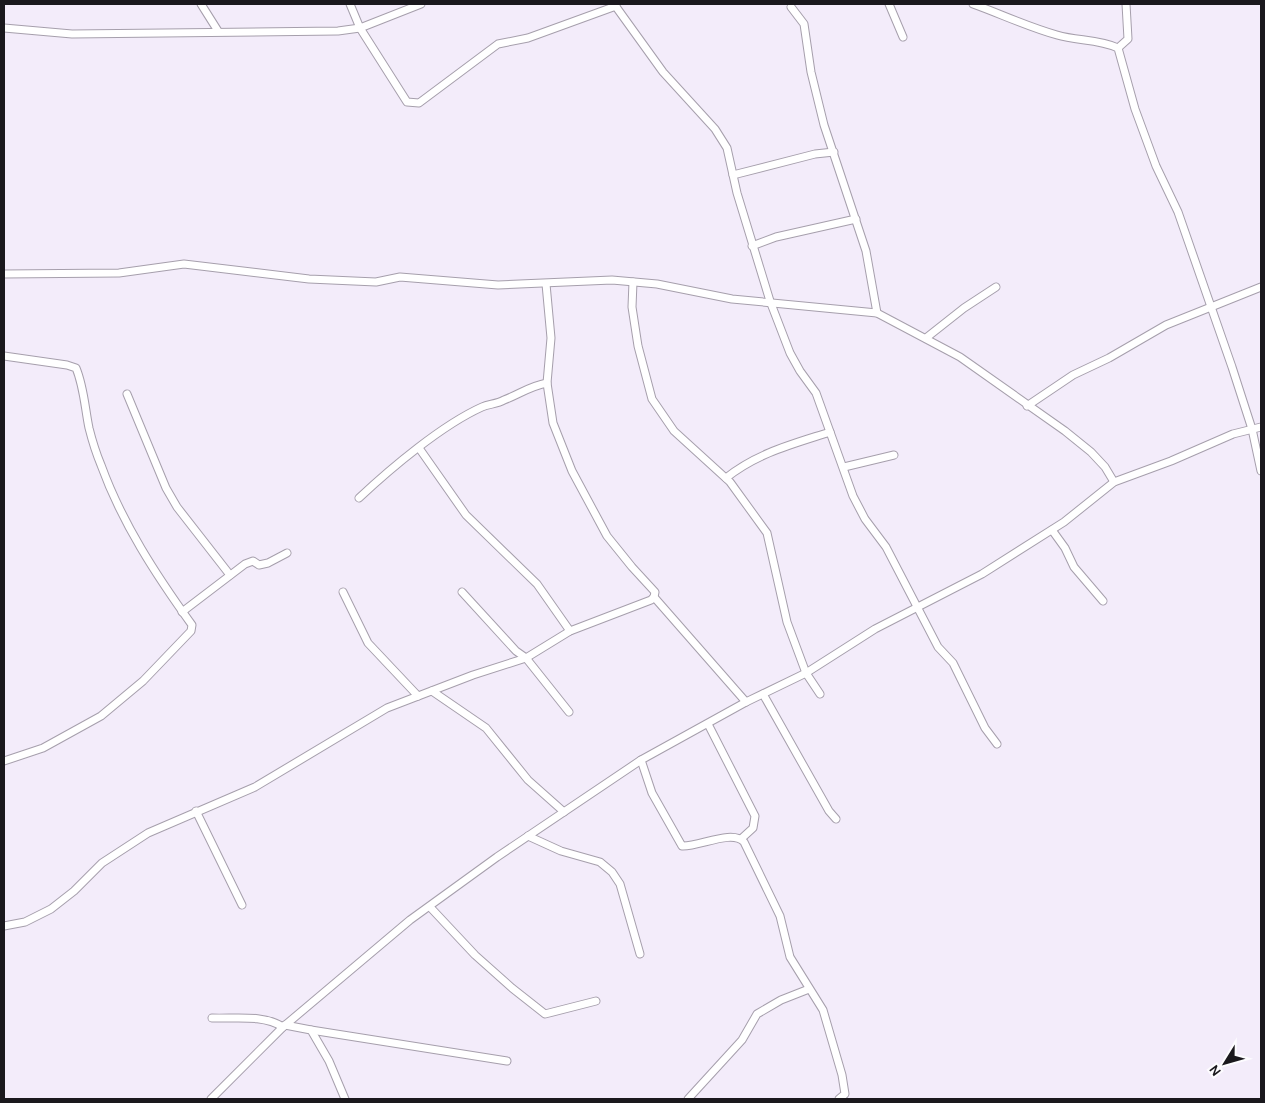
<svg xmlns="http://www.w3.org/2000/svg" width="1265" height="1103" viewBox="0 0 1265 1103" font-family="Karla,sans-serif">
<rect width="100%" height="100%" fill="#f3ecfa"/>
<g fill="none" stroke-linecap="round" stroke-linejoin="round">
<g stroke="#a69fac" stroke-width="9">
<g id="street">
<path d="M201 4 218 31"/>
<path d="M350 4 360 28 407 102 419 103 498 44 528 38 616 6"/>
<path d="M614 4 663 72 715 129 727 148 737 193 770 301 790 353 800 371 816 393 853 496 865 519 886 547 938 647 953 663 985 728 997 744"/>
<path d="M889 4 903 37"/>
<path d="M973 4C1001 14 1028 27 1057 35 1077 41 1099 39 1118 48L1135 109 1156 166 1178 212 1232 367 1252 429 1261 471"/>
<path d="M791 7 804 24 811 72 824 125 866 251 877 313"/>
<path d="M4 28 72 34 338 31 360 28 421 4"/>
<path d="M1118 48 1128 39 1126 4"/>
<path d="M733 175 815 154 834 152"/>
<path d="M752 246 776 237 856 219"/>
<path d="M4 274 119 273 184 264 309 279 376 282 400 277 498 285 612 280 657 284 732 299 877 313 960 357 1065 431 1091 452 1105 467 1114 482"/>
<path d="M633 282 632 307 638 346 652 399 674 431 730 482 767 533 787 622 806 673 820 694"/>
<path d="M546 284 551 338 547 383 553 423 572 471 607 536 632 567 655 592 654 597 746 702"/>
<path d="M926 338 964 308 996 287"/>
<path d="M4 356 67 365 76 368C84 387 85 409 89 428 92 440 96 453 101 465 122 523 156 575 192 625L191 631 143 681 101 716 43 748 4 761"/>
<path d="M127 394 166 488 177 507 230 575"/>
<path d="M1027 406 1073 375 1109 358 1166 325 1261 287"/>
<path d="M419 448 466 515 537 584 570 631"/>
<path d="M844 467 894 455"/>
<path d="M726 478C757 453 793 444 830 432"/>
<path d="M359 498C391 468 442 425 482 407 489 404 497 404 504 400 520 394 530 386 547 383"/>
<path d="M1052 530 1065 548 1074 567 1103 601"/>
<path d="M343 592 368 643 418 696"/>
<path d="M462 592 516 651 526 658 569 712"/>
<path d="M182 612 245 564 253 561 259 565 268 563 287 553"/>
<path d="M432 691 486 728 528 780 564 812"/>
<path d="M763 694 829 811 836 819"/>
<path d="M708 724 755 816 753 828 741 839"/>
<path d="M641 760 652 793 682 846C699 847 732 829 744 842L780 916 790 957 823 1010 842 1075 845 1094 839 1099"/>
<path d="M196 811 242 905"/>
<path d="M528 836 561 851 600 862 612 872 620 884 640 954"/>
<path d="M430 907 475 955 512 988 545 1014 596 1001"/>
<path d="M4 926 25 922 51 909 74 891 102 863 148 833 255 787 387 708 473 675 526 658 570 631 651 600 654 597"/>
<path d="M212 1018C234 1019 263 1014 283 1027"/>
<path d="M285 1025 311 1030 329 1061 345 1099"/>
<path d="M311 1030 507 1061"/>
<path d="M211 1099 283 1027 410 920 497 857 641 760 746 702 806 673 875 629 982 574 1064 522 1114 482 1171 461 1233 434 1261 427"/>
<path d="M688 1099 742 1040 757 1014 781 1000 809 989"/>
</g>
</g>
<use href="#street" stroke="#fff" stroke-width="7"/>
</g>
<rect width="1265" height="1103" fill="none" stroke="#1a181d" stroke-width="10"/>
<g transform="translate(1225 1063) rotate(233)" stroke="#fdfcff" stroke-width="4" paint-order="stroke">
<path d="M0-4L9 19L0 12L-9 19Z" fill="#1a181d"/>
<text y="-8" font-size="14" font-weight="bold" text-anchor="middle" fill="#1a181d">N</text>
</g>
</svg>
